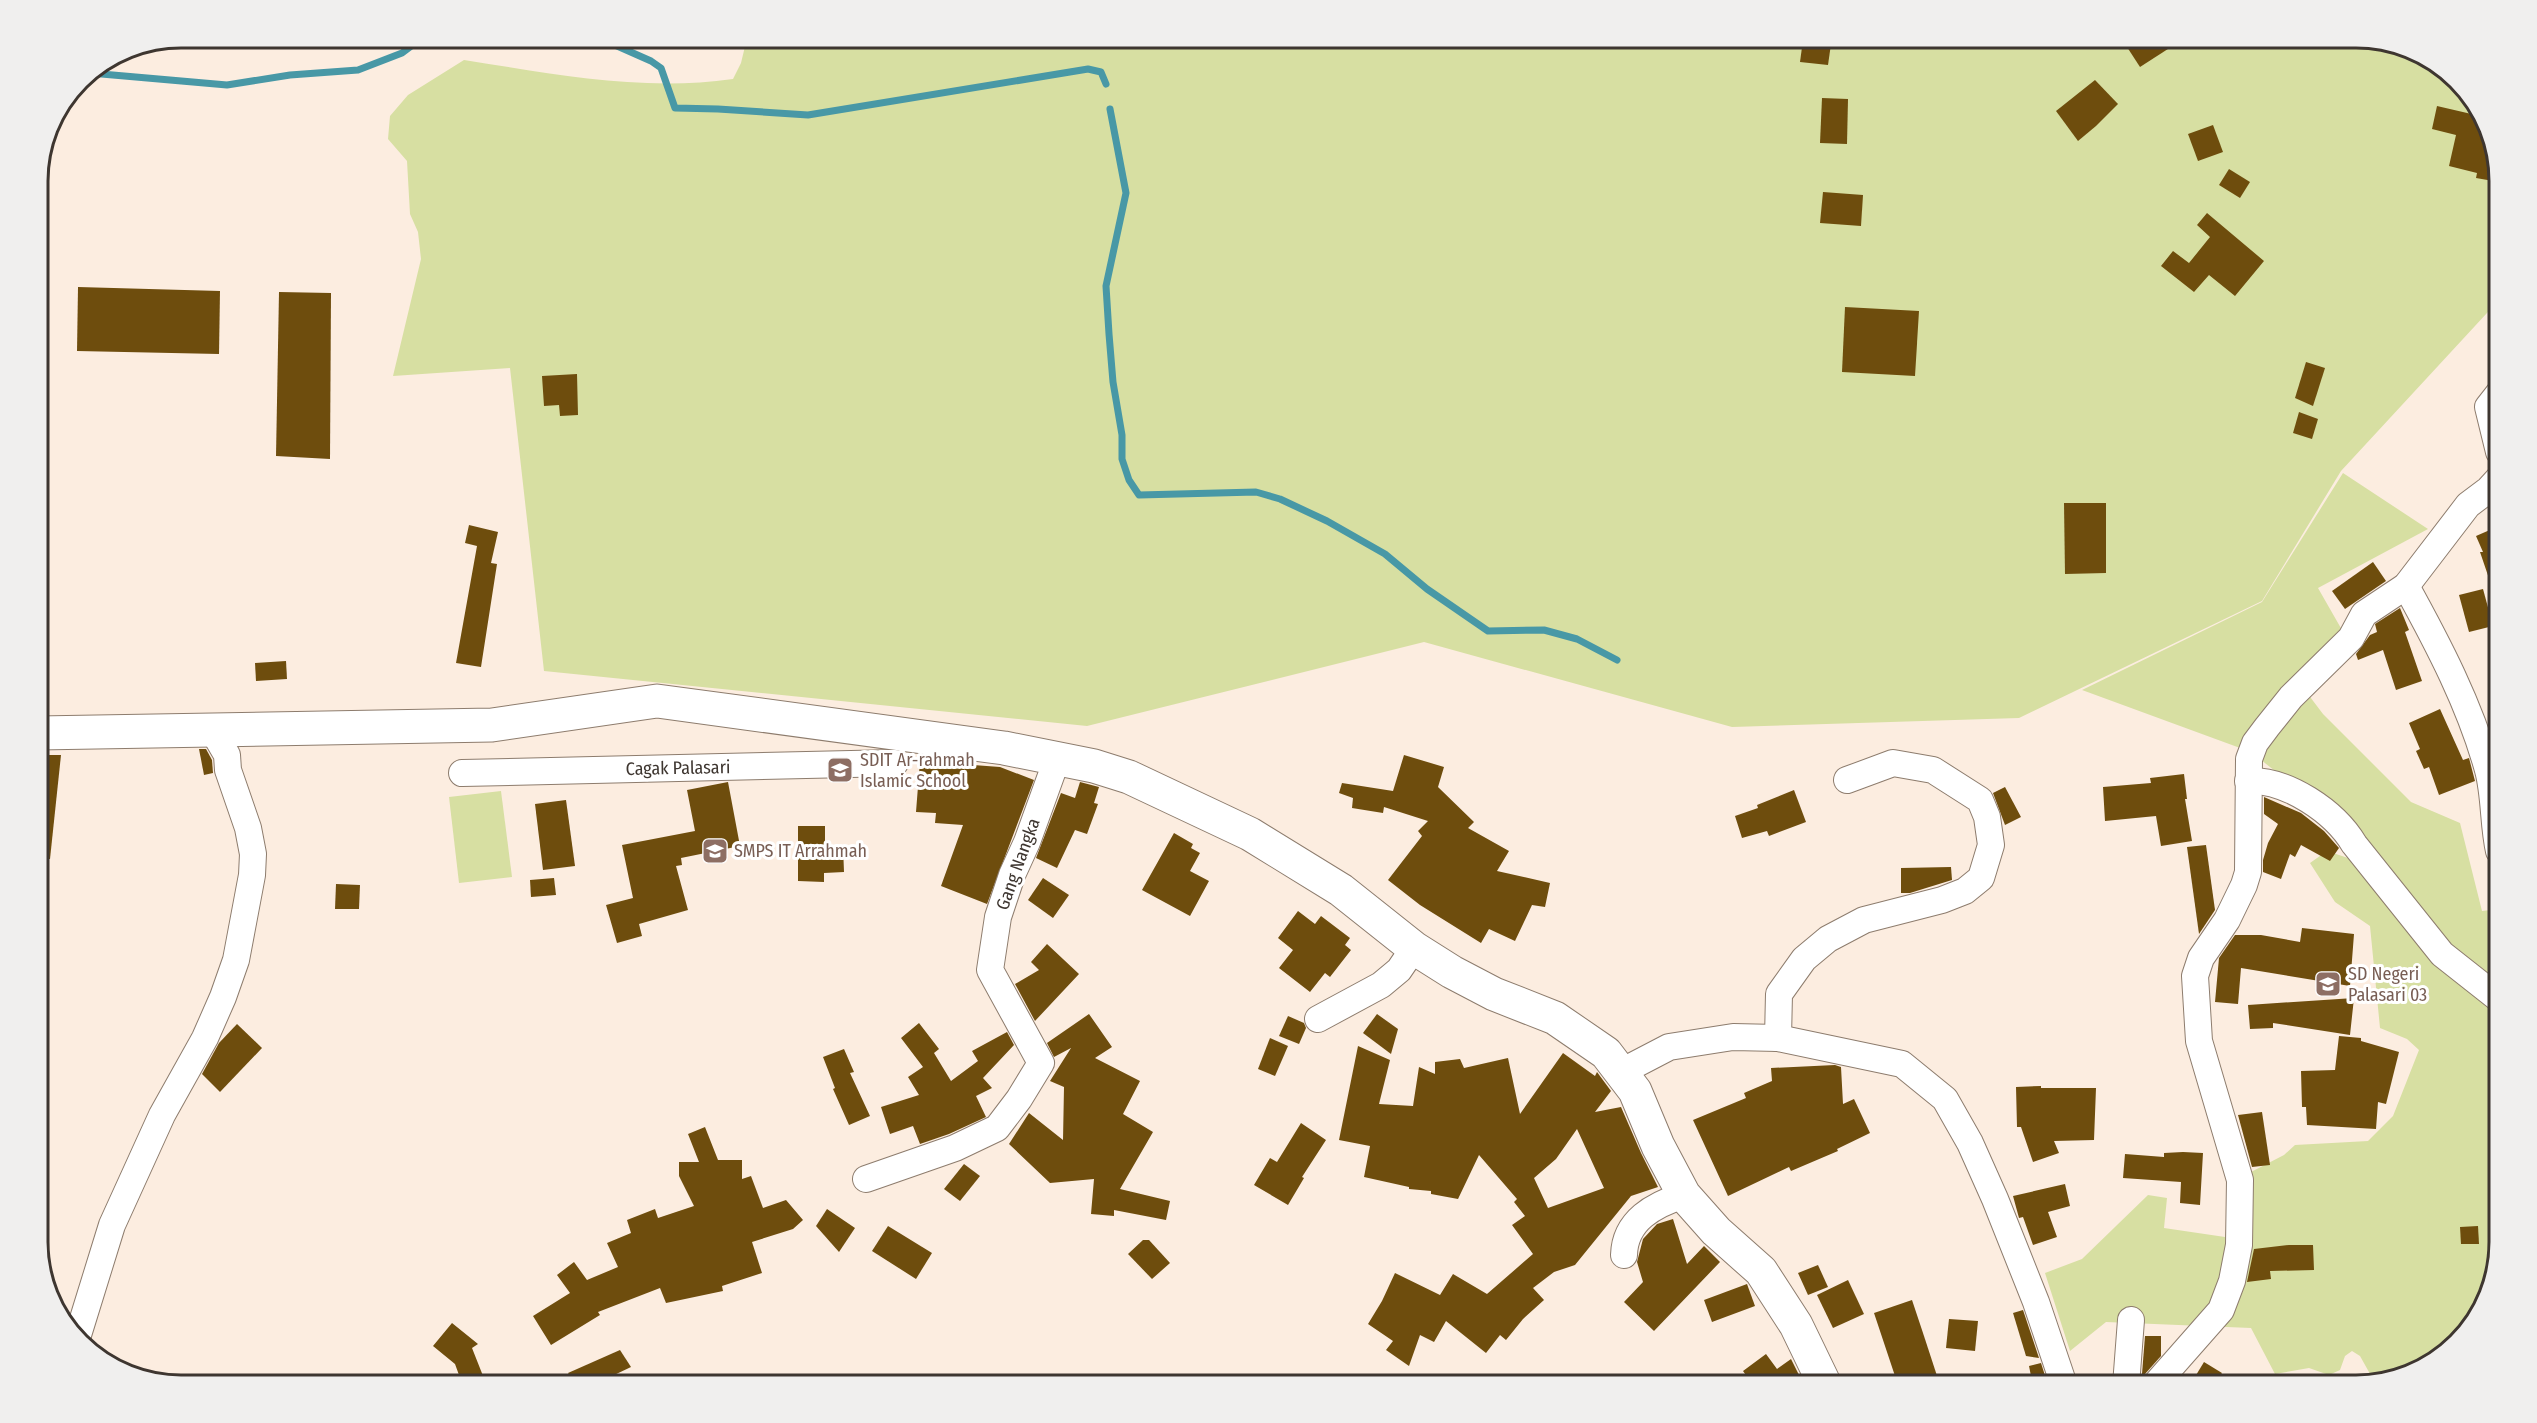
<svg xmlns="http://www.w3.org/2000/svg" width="2537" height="1423" viewBox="0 0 2537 1423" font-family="'Fira Sans Condensed',sans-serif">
<rect width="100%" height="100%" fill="#fcede0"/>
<g fill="#d7dfa2">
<path d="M747 38H2356L2428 57 2476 101 2499 172V300L2341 471 2262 601 2019 718 1732 727 1424 642 1087 726 544 671 510 368 393 376 421 259 418 232 410 214 407 161 388 139 390 116 408 95 464 60C554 74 642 92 733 79L741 63Z"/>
<path d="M2343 473 2428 529 2318 588 2346 637 2298 681 2323 714 2411 802 2460 823 2482 911 2499 909V1243L2480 1314 2428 1366 2374 1381 2360 1356 2352 1351 2345 1356 2340 1370 2329 1375 2309 1368 2275 1374 2251 1328 2106 1322 2070 1351 2045 1273 2082 1259 2148 1195 2167 1198 2164 1228 2225 1237 2235 1169 2251 1172 2284 1155 2295 1145 2368 1141 2393 1116 2419 1050 2407 1039 2380 1028 2370 926 2335 902 2310 863 2327 851 2354 860 2362 840 2251 752 2082 690 2262 602Z"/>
<path d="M501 791 512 877 459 883 449 797Z"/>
</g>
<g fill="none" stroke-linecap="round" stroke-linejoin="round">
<g stroke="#4898a6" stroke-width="7">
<path d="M599 38 651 61 661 68 675 108 718 109 808 115 1088 69 1101 72 1106 84"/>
<path d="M90 73 227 85 290 75 358 70 402 53 422 38"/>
<path d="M1110 109 1126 193 1106 286 1109 334 1113 382 1122 435V459L1129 480 1139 495 1256 492 1280 499 1327 521 1385 554 1427 589 1488 631 1544 630 1577 639 1617 660"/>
</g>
</g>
<g fill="#6e4d0d" fill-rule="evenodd">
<path d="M2141 38H2185L2140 67 2127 47Z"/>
<path d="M1803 40 1831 44 1828 65 1800 62Z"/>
<path d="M2095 80 2118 104 2096 126 2078 141 2056 111Z"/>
<path d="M1822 98 1848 99 1847 144 1820 143Z"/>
<path d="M2437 106 2480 116 2499 172V182L2476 178 2477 173 2449 166 2456 135 2432 129Z"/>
<path d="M2213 125 2223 152 2198 161 2188 134Z"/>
<path d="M2229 169 2250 182 2240 198 2219 185Z"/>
<path d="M1823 192 1863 195 1861 226 1820 223Z"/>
<path d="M2207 213 2264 261 2235 296 2209 275 2194 292 2161 266 2173 251 2189 263 2210 237 2197 225Z"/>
<path d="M78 287 220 291 219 354 77 351Z"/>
<path d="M279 292 331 293 330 459 276 456Z"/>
<path d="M1845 307 1919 311 1915 376 1842 372Z"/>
<path d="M2306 362 2325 368 2313 406 2295 398Z"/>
<path d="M577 374 578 415 560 416 559 405 544 406 542 376Z"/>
<path d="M2299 412 2318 419 2312 439 2293 433Z"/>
<path d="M2064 503H2106V573L2065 574Z"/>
<path d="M469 525 498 532 491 563 497 564 481 667 456 663 477 546 465 543Z"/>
<path d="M2499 526V598L2496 599 2480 552H2483L2476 536Z"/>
<path d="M2373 562 2386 581 2345 609 2332 591Z"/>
<path d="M2483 589 2493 626 2469 632 2459 595Z"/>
<path d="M2400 608 2409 630 2405 632 2422 681 2396 690 2383 650 2358 660 2356 654 2370 635 2377 632 2375 624Z"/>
<path d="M286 661 287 679 256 681 255 663Z"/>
<path d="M2440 709 2463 760 2469 758 2475 781 2439 795 2429 767 2424 769 2416 751 2420 749 2409 723Z"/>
<path d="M199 749H206L212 760 213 773 204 775Z"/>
<path d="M38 755H61L50 859 38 858Z"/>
<path d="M1404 755 1444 767 1438 787 1474 822 1468 828 1509 851 1497 871 1550 883 1545 907 1532 905 1515 941 1489 929 1481 943 1420 905 1388 880 1422 836 1418 831 1428 821 1384 807 1383 813 1352 808 1353 798 1339 793 1342 783 1393 791Z"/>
<path d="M920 761 1000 767 1034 780 987 904 941 886 963 825 935 823 936 813 916 812Z"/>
<path d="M2184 774 2187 799H2185L2192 841 2161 846 2156 816 2105 821 2103 787 2151 783 2150 778Z"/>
<path d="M728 782 740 846 681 858 682 865 676 866 688 910 639 924 642 936 617 943 606 905 633 898 622 845 695 831 687 790Z"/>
<path d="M1080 782 1099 787 1094 803 1098 804 1087 834 1075 830 1057 868 1036 858 1061 793 1075 798Z"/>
<path d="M2005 787 2021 817 2005 825 1993 793Z"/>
<path d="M1794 790 1806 822 1769 836 1767 831 1742 838 1735 816 1758 808 1757 805Z"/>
<path d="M2264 797 2301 813 2324 831 2339 848 2330 861 2301 845 2295 857 2290 854 2281 879 2263 872V860L2268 843 2278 824 2264 814Z"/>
<path d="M566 800 575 866 543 870 535 804Z"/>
<path d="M798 826H825V847L843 846 844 872 824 873V882L798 881Z"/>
<path d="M1174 833 1193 844 1191 848 1200 853 1190 871 1209 881 1190 916 1142 890Z"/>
<path d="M2206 845 2215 910 2199 934 2187 847Z"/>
<path d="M1951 867 1952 880 1910 893H1901V868Z"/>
<path d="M554 878 556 895 531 897 530 880Z"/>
<path d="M1043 878 1069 895 1053 918 1028 900Z"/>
<path d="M336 884 360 885 359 909H335Z"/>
<path d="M1298 911 1315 924 1321 916 1350 938 1345 945 1351 950 1330 977 1325 973 1310 992 1279 968 1293 950 1278 938Z"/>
<path d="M2302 928 2354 934 2350 986 2241 968 2238 1004 2215 1002 2219 958 2235 935H2261L2300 942Z"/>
<path d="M1047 944 1079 974 1035 1021 1015 984 1039 970 1031 962Z"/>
<path d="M2354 998 2350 1035 2273 1023V1028L2250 1029 2248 1005Z"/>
<path d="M1089 1014 1112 1047 1095 1058 1140 1081 1123 1114 1153 1132 1120 1189 1170 1201 1166 1220 1114 1210V1216L1091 1214 1094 1179 1050 1183 1009 1144 1029 1113 1063 1140 1064 1087 1050 1081 1071 1048 1054 1057 1047 1043Z"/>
<path d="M1377 1014 1398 1029 1391 1054 1363 1033Z"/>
<path d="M1288 1016 1304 1023 1306 1028 1299 1044 1279 1036Z"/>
<path d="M919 1023 939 1049 934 1053 951 1081 978 1061 972 1051 1007 1032 1014 1045 983 1078 992 1088 976 1096 986 1117 949 1134 920 1144 913 1126 890 1134 881 1107 919 1095 908 1077 923 1067 901 1038Z"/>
<path d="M237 1024 262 1048 220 1092 202 1074 219 1043Z"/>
<path d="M2339 1036 2361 1038V1041L2399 1052 2386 1104 2378 1102 2376 1129 2307 1125 2306 1107H2302L2301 1071 2335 1070Z"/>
<path d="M1270 1038 1288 1046 1275 1076 1258 1069Z"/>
<path d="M1358 1046 1390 1060 1379 1104 1413 1106 1419 1067 1435 1074V1062L1460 1059 1464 1068 1508 1058 1520 1114 1563 1053 1595 1076 1597 1072 1611 1091 1595 1112 1621 1107 1641 1153 1658 1187 1631 1196 1575 1265 1554 1272 1533 1288 1544 1300 1523 1319 1506 1340 1500 1335 1486 1353 1446 1321 1434 1342 1420 1335 1409 1366 1386 1350 1393 1341 1368 1324 1382 1301 1395 1273 1440 1295 1453 1274 1487 1294 1533 1254 1512 1225 1525 1216 1514 1202 1517 1199 1479 1155 1458 1199 1431 1194V1191L1409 1189V1187L1364 1177 1370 1146 1339 1140ZM1577 1129 1604 1188 1548 1208 1534 1178 1556 1159Z"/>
<path d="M844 1049 854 1072 850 1073 870 1116 849 1125 833 1089 835 1088 823 1057Z"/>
<path d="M1835 1065 1841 1067 1843 1104 1854 1099 1870 1133 1837 1149 1838 1151 1791 1171 1789 1167 1728 1196 1693 1120 1746 1098 1744 1093 1772 1081 1771 1068Z"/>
<path d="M2041 1086V1088H2096L2094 1140 2054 1141 2059 1153 2033 1162 2021 1127H2017L2016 1087Z"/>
<path d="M2262 1112 2270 1165 2252 1167 2238 1115Z"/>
<path d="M1301 1123 1326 1140 1302 1177 1304 1178 1288 1205 1254 1185 1270 1158 1277 1162Z"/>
<path d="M705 1127 718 1160H742V1179L751 1176 763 1208 786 1200 803 1220 793 1229 752 1242 762 1273 722 1286 723 1291 666 1303 660 1288 598 1312 600 1315 551 1345 533 1316 570 1293 557 1275 574 1262 587 1280 618 1267 607 1243 631 1233 627 1220 655 1209 658 1218 694 1206 679 1176V1162H699L688 1134Z"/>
<path d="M2183 1152 2203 1153 2200 1205 2180 1203 2181 1182 2123 1178 2125 1154 2164 1157V1153Z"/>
<path d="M964 1164 980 1176 960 1201 944 1189Z"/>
<path d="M2065 1184 2070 1206 2048 1212 2057 1237 2033 1245 2023 1217 2019 1218 2013 1196Z"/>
<path d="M827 1209 855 1228 839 1252 816 1226Z"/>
<path d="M1673 1219 1687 1264 1704 1246 1720 1262 1654 1331 1624 1302 1643 1282 1637 1262 1643 1239 1657 1224Z"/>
<path d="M888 1226 932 1253 916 1279 872 1251Z"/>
<path d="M2478 1226 2479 1244H2461L2460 1227Z"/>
<path d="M1143 1240H1149L1170 1263 1152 1279 1128 1254Z"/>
<path d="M2289 1245H2313L2314 1270 2270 1271 2271 1279 2247 1282 2254 1249Z"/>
<path d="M1818 1265 1828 1287 1808 1295 1798 1273Z"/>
<path d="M1848 1280 1864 1314 1833 1328 1817 1295Z"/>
<path d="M1747 1284 1755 1306 1712 1322 1704 1300Z"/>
<path d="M1912 1300 1923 1333 1940 1385H1898L1874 1313Z"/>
<path d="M2023 1310 2039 1358 2026 1356 2013 1313Z"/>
<path d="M1949 1319 1978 1321 1975 1351 1946 1348Z"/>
<path d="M452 1323 478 1344 472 1348 487 1386H463L455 1364 433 1346Z"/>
<path d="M2145 1336H2161V1356L2145 1374H2142Z"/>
<path d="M620 1350 631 1367 591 1386H576L568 1373Z"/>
<path d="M1766 1354 1777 1369 1791 1359 1804 1385H1753L1743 1371Z"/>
<path d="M2204 1362 2222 1373 2214 1385H2190Z"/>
<path d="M2041 1363 2048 1385H2031V1376L2029 1366Z"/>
</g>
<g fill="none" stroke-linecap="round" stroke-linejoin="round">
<g stroke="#8d7c6d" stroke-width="28">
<g id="minor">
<path d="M2499 393 2488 407 2499 452"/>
<path d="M2406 586C2438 644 2470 705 2488 770 2495 796 2493 825 2499 851"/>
<path d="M462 773 895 763"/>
<path d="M2248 781C2287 779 2335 812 2354 844L2442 954 2499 999"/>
<path d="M1318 1019 1381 985 1399 970 1414 948"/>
<path d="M1778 1038 1779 994 1804 959 1828 939 1864 920 1942 900 1965 891 1981 878 1991 845 1987 817 1980 800 1933 770 1893 763 1847 780"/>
<path d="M1621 1072 1669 1047 1733 1037 1778 1038 1902 1064 1945 1099 1970 1143 1995 1199 2036 1302 2064 1385"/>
<path d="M866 1179 955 1148 997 1128 1019 1099 1041 1063 990 970 998 917 1012 875 1027 842 1057 759"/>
<path d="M1624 1255C1625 1220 1654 1205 1684 1195"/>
<path d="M78 1335 112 1225 162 1115 205 1038 223 997 236 960 252 875 253 854 248 828 228 770 227 755 213 731"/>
<path d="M2126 1385 2131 1320"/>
<path d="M2155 1385 2221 1310 2232 1281 2239 1245 2240 1180 2199 1041 2195 976 2201 958 2227 920 2244 885 2248 872 2249 759 2255 743 2267 727 2291 697 2351 638 2364 614 2406 586 2468 505 2488 490 2499 478"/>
</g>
</g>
<g stroke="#8d7c6d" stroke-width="35">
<path id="secondary" d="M38 733 492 725 657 701 1004 748 1094 766 1129 777 1250 834 1341 890 1414 948 1452 972 1494 994 1555 1018 1606 1053 1635 1091 1658 1146 1684 1195 1716 1231 1761 1271 1796 1325 1825 1385"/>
</g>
<use href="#minor" stroke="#fff" stroke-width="26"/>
<use href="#secondary" stroke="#fff" stroke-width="33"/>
</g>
<defs>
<g id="school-square" transform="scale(1.35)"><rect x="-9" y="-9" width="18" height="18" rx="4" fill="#8d6e63" stroke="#fff"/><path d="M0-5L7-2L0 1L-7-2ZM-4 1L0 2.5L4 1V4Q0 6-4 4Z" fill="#fff"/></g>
</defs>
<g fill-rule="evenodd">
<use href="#school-square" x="840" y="770"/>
<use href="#school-square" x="715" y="851"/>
<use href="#school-square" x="2328" y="984"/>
</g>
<g text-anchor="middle" stroke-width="6" stroke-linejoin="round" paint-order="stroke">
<g font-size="18" fill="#785e54" stroke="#fff" text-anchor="start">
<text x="860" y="766">SDIT Ar-rahmah<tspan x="860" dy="21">Islamic School</tspan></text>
<text x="734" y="857">SMPS IT Arrahmah</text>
<text x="2348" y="980">SD Negeri<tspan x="2348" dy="21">Palasari 03</tspan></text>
</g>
<g font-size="18" fill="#3e3630" stroke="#fff">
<text transform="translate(678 768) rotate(-1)" y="6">Cagak Palasari</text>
<text transform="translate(1018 864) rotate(-70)" y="6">Gang Nangka</text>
</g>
</g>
<path d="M0 0H2537V1423H0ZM181 48H2356A133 133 0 0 1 2489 181V1242A133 133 0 0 1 2356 1375H181A133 133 0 0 1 48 1242V181A133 133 0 0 1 181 48Z" fill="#f0efee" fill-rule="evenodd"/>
<path fill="none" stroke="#3e3630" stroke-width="3" d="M181 48H2356A133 133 0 0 1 2489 181V1242A133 133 0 0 1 2356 1375H181A133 133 0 0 1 48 1242V181A133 133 0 0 1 181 48Z"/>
</svg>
